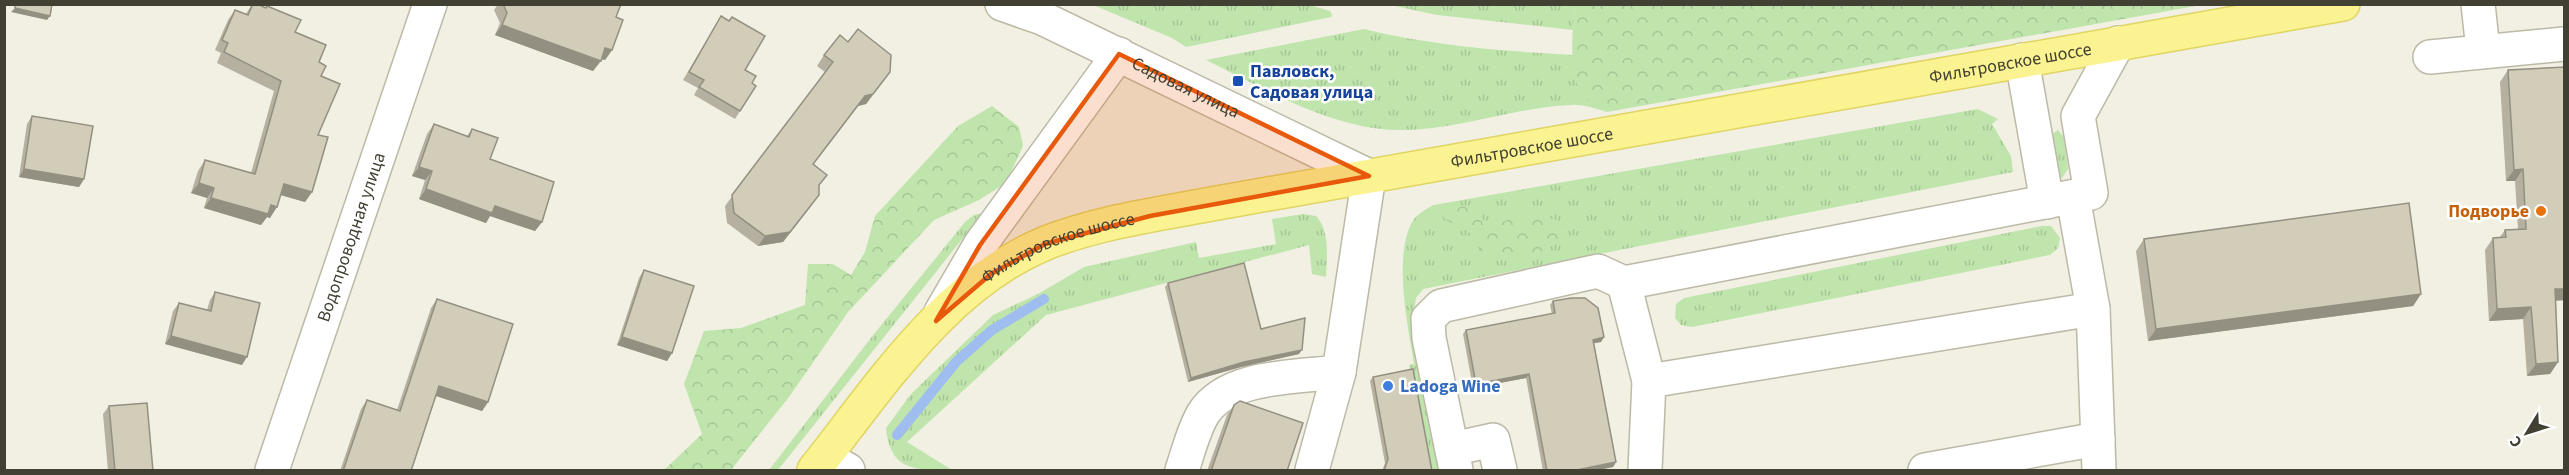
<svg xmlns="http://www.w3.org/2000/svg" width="2569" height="475" viewBox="0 0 2569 475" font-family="'Source Sans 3',sans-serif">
<defs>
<pattern id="grass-tufts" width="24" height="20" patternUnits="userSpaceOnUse" patternTransform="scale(1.5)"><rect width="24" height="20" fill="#bfe5ac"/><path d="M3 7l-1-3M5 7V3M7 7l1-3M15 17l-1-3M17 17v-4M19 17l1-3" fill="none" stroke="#a5c694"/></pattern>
<pattern id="forest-crowns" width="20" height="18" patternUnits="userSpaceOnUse" patternTransform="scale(1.5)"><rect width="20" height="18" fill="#bfe5ac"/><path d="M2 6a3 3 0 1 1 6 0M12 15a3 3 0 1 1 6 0" fill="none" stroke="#a5c694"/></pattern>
</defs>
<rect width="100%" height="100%" fill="#f1f0e3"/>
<g fill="url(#grass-tufts)">
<path d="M1310 5 1330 11 1332 14 1331 17 1186 47 1172 38 1093 5Z"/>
<path d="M1390 5H1575L1573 30 1437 15Z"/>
<path d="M1364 29C1434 46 1501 51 1573 55 1575 81 1585 98 1607 112 1596 109 1582 104 1571 105 1515 107 1455 131 1398 130 1331 129 1265 89 1206 60Z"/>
<path d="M1978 109 1998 119 1992 124 2011 156 2013 172 1423 289 1416 298 1414 311 1444 470H1429L1409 365 1414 364C1408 325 1393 258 1412 222 1417 214 1426 209 1434 205Z"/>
<path d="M2058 130 2064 137 2068 169 2062 178 2058 176 2051 135Z"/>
<path d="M983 213 778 470H769L874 334 965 222 974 215Z"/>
<path d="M1303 214 1316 216C1330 230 1327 258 1326 277L1312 274 1309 245 1046 315 907 442 952 470C916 470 890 472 886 428L911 394 993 315 1038 294 1084 267 1196 242 1199 258 1276 244 1272 219Z"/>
<path d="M2042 226H2051L2060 238 2058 248 2050 255 1692 327 1681 325 1675 318 1676 304 1684 298Z"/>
</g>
<g fill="url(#forest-crowns)">
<path d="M1575 5V4L2201 5 1607 112C1599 107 1589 102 1583 95 1567 74 1573 29 1575 5Z"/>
<path d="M992 106 1019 127 1023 146 1006 183 979 200 934 220 848 312 789 397 731 470H664L702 434 684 384 704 331 741 328 805 305 808 264H833L851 275 865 252 875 216 958 126Z"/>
<path d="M1473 205 1480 211 1485 224 1493 227 1523 212 1557 220 1565 226 1562 240C1541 253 1505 271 1483 252 1478 248 1478 241 1473 236 1464 226 1451 226 1442 216L1449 209Z"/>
</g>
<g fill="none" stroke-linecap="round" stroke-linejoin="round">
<path stroke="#9fbdee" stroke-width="10" d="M897 435 956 362 992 330 1044 299"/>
<g stroke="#bcb9a6" stroke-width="36">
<g id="minor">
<path id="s1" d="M1002 4 1042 18 1369 176 1339 372 1312 470"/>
<path d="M2478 4 2483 50"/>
<path d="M2430 57 2564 44"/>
<path d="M2022 60 2047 202"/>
<path d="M2093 309 2099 470"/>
<path d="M941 312 980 245 1119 54"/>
<path d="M1649 381 2093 309 2073 197"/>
<path d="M1452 449 1493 440 1500 470"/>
<path d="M825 457 848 470"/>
<path id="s2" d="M272 470 430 4"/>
<path d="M1182 470C1188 453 1193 431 1203 414 1227 375 1297 377 1339 372"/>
<path d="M1456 470 1429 338 1428 319 1441 306 1598 271 1624 283"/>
<path d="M1645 470 1649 381 1624 283 2091 193 2078 116 2118 43"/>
<path d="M1925 470 2098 439"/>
</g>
</g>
<g stroke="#e0d462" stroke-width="36">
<g id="major">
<path id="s3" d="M814 470C880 387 944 285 1046 243 1096 223 1153 215 1206 205L2343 4"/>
</g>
</g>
<use href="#minor" stroke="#fff" stroke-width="33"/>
<use href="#major" stroke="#fbf391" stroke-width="33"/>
</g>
<g fill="#b5b09f">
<path d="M252 4 295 32 319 62 321 76 318 135 312 192 305 202 281 195 270 218 267 217 261 225 204 208 207 198 191 193 198 171 205 160 251 173 274 91 217 63 221 53 215 50 228 20 235 10 246 14Z"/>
<path d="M498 4H621L616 17 612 50 605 60 601 59 593 71 495 35 500 23 494 10Z"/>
<path d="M721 16 752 83 740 111 735 119 694 95 698 88 683 80Z"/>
<path d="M824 55 890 72 866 104 858 106 814 164 819 186 812 205 783 242 758 246 727 223 725 206 825 72 817 66Z"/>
<path d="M2565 67V300L2556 301 2558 362 2550 374 2527 376 2523 319 2489 321 2485 250 2493 238 2500 237 2505 230 2518 229 2515 181H2506L2500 82 2508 70Z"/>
<path d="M32 116 84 179 79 187 19 177 27 124Z"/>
<path d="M434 124 467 136 472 129 490 159 542 222 535 231 490 216 486 223 419 199 425 180 412 176 427 134Z"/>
<path d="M2144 239 2421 294 2413 306 2148 341 2136 251Z"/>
<path d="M644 270 672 353 667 361 617 345 639 278Z"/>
<path d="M1168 283 1261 329 1299 354 1241 367 1188 382 1165 287Z"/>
<path d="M215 292 242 365 165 344 173 311 179 303 207 310 210 300Z"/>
<path d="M437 299 488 402 482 411 436 396 411 471H340L361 409 367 400 397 410 431 308Z"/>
<path d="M1553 301 1604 337 1601 342 1594 343 1616 462 1613 467 1593 471H1543L1526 378 1473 388 1463 334 1466 330 1552 314 1550 305Z"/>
<path d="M1373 377 1432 471H1382L1385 463 1370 381Z"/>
<path d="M1234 405 1287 471H1207L1227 415Z"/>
<path d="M109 406 153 471H108L103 414Z"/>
</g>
<g fill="#939082">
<path d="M15 8 50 16 47 20 11 12Z"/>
<path d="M502 25 601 61 593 71 495 35Z"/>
<path d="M605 48 612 50 605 60 598 58Z"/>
<path d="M890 72 866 104 858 106 806 174 865 96Z"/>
<path d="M419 167 432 171 425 180 412 176Z"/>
<path d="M24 169 84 179 79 187 19 177Z"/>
<path d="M2523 169 2515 181H2506L2514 170Z"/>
<path d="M199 183 214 188 207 198 191 193Z"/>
<path d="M284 184 312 192 305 202 277 194Z"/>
<path d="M426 189 495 206 542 222 535 231 490 216 486 223 419 199Z"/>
<path d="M819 195 783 242 758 246 765 236Z"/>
<path d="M211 198 271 205 277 207 270 218 267 217 261 225 204 208Z"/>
<path d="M2555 289H2565V300L2547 301Z"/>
<path d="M2421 294 2413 306 2148 341 2156 329Z"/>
<path d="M2531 307 2523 319 2489 321 2497 309Z"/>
<path d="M171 336 247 357 242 365 165 344Z"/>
<path d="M622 337 672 353 667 361 617 345Z"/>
<path d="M1604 337 1601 342 1590 344 1593 340Z"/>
<path d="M1302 350 1299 354 1241 367 1188 382 1191 378 1244 362Z"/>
<path d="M2558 362 2550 374 2527 376 2536 364Z"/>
<path d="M1529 374 1526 378 1473 388 1476 384Z"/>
<path d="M439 386 488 402 482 411 433 395Z"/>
<path d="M1616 462 1613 467 1593 471H1572Z"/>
</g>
<g fill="#d2cdb9" stroke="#939082" stroke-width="1.5">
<path d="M15 4H52L50 16 15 8Z"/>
<path d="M253 4H257L266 8 267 6 301 20 295 32 326 45 319 62 326 66 321 76 340 84 318 135 328 137 312 192 284 184 277 207 271 205 268 214 211 198 214 188 199 183 205 160 255 174 281 81 224 52 228 43 222 40 235 10 248 15Z"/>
<path d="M503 4H621L616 17 623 20 612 50 605 48 601 61 502 25 507 13Z"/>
<path d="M721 16 729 21 732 17 765 36 745 70 756 76 752 83 756 86 740 111 699 87 704 80 689 72Z"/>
<path d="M858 29 891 55 890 72 873 94 865 96 813 164 827 175 819 185V195L790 232 765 236 734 213 732 195 833 62 824 55 840 35 848 42Z"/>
<path d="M2565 67V289H2555L2558 362 2536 364 2531 307 2497 309 2493 238 2506 237 2505 230 2526 229 2523 169 2514 170 2508 70Z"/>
<path d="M32 116 93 126 84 179 24 169Z"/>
<path d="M434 124 469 137 472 129 498 138 490 159 554 182 542 222 495 206 492 213 426 189 432 171 419 167Z"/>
<path d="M2409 203 2421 294 2156 329 2144 239Z"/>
<path d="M1244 263 1261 329 1305 318 1302 350 1244 362 1191 378 1168 283Z"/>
<path d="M644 270 694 286 672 353 622 337Z"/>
<path d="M215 292 260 303 247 357 171 336 179 303 211 311Z"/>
<path d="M1571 298H1585L1598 308 1604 337 1593 340 1616 462 1572 471H1547L1529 374 1476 384 1466 330 1555 313 1553 301Z"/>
<path d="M437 299 513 324 488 402 439 386 411 471H343L367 400 400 411Z"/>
<path d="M1413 369 1432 471H1384L1388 459 1373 377Z"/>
<path d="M1240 401 1303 423 1287 471H1211L1234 405Z"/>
<path d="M147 403 153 471H115L109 406Z"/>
</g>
<path fill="#e8590c" fill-opacity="0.2" stroke="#e8590c" stroke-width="4.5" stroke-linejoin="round" d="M1119 54 1369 176 1150 216 1045 244 991 274 936 321 980 245Z"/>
<rect fill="#1a4fb4" stroke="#fff" stroke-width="2" x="1232" y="75" width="12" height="12" rx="3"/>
<circle fill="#e8710a" stroke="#fff" stroke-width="2" cx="2541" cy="211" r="6"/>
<circle fill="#3f7fe0" stroke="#fff" stroke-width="2" cx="1388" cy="386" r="6"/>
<g text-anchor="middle" stroke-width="5" stroke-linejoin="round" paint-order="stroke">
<g font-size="18" fill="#424033" stroke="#fff">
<text dy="6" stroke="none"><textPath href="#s3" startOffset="1310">Фильтровское шоссе</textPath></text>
<text dy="6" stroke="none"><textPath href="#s1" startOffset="202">Садовая улица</textPath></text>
<text dy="6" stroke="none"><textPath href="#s3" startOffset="824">Фильтровское шоссе</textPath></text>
<text dy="6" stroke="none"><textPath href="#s2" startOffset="246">Водопроводная улица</textPath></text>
<text dy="6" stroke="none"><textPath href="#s3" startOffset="338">Фильтровское шоссе</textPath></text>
</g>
<g font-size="18" font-weight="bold" fill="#164399" stroke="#fff" text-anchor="start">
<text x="1250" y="77">Павловск,<tspan x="1250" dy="21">Садовая улица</tspan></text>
</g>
<g font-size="18" font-weight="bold" fill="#c56008" stroke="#fff" text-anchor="end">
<text x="2529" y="217">Подворье</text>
</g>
<g font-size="18" font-weight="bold" fill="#366cbe" stroke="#fff" text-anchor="start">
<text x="1400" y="392">Ladoga Wine</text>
</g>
</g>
<rect width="2569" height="475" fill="none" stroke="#424033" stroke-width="12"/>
<g transform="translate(2527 433) rotate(232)" stroke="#ffffff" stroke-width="4.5" paint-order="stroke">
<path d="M0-4.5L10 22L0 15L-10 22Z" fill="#424033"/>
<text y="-9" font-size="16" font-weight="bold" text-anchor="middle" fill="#424033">С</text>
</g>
</svg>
